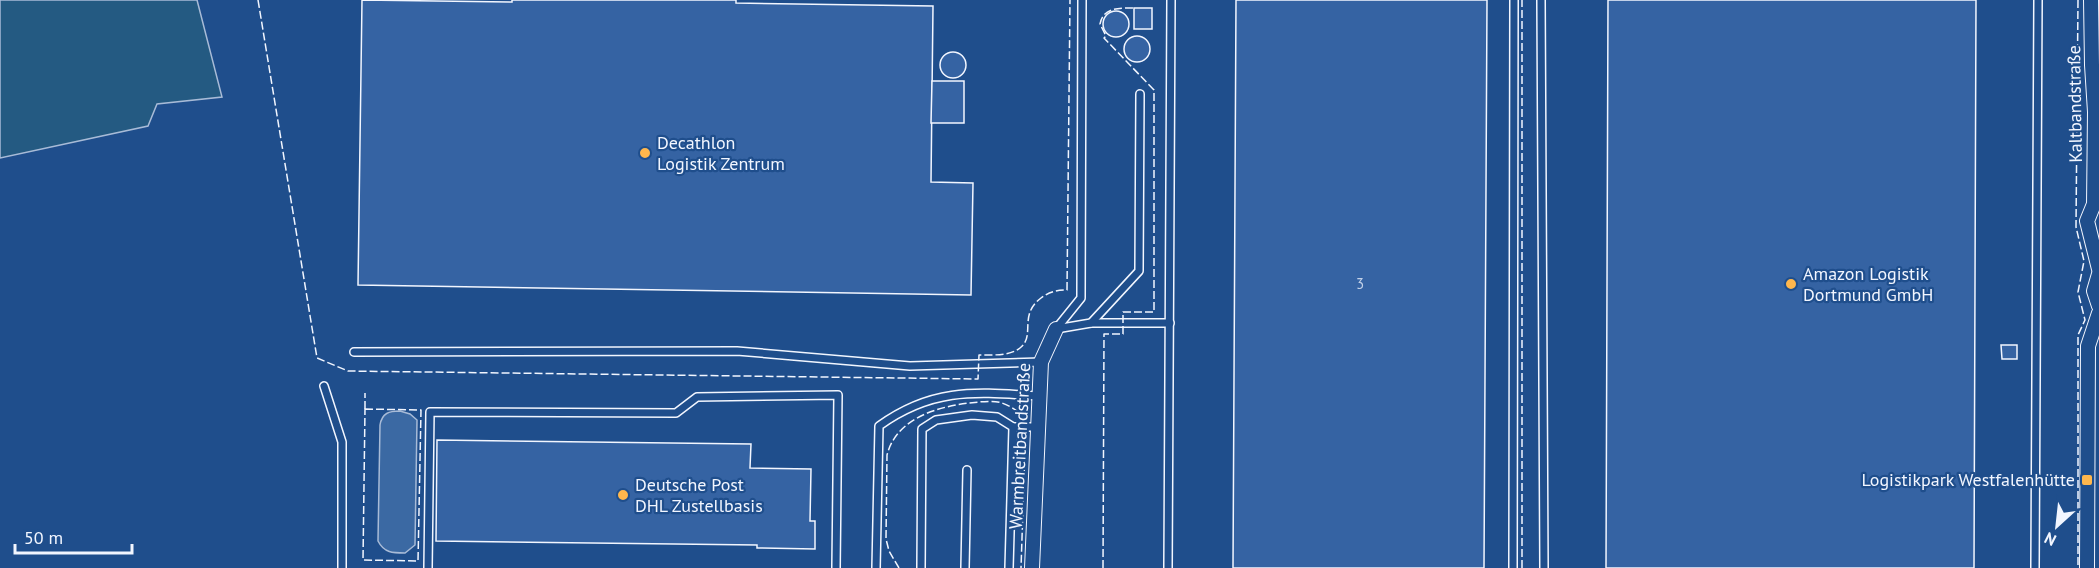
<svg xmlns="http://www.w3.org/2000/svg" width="2099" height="568" viewBox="0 0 2099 568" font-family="'PT Sans',sans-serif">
<rect width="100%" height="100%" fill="#1f4e8c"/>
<path fill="#245a82" stroke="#a8bbd7" stroke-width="1.5" d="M0 0H197L222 97 157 104 148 126 0 158Z"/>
<path fill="#3b69a3" stroke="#a8bbd7" stroke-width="1.5" d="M400 411 410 414 417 420 415 545 405 553C393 553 384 553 378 541L380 425C382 413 389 411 400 411Z"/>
<g fill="#3563a3" stroke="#f2f6ff" stroke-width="1.5">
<path d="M362 0 512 2V0H736V3L933 6 931 182 973 183 971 295 358 285Z"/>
<path d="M1236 0H1487L1484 568H1233Z"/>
<path d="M1608 0H1976L1974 568H1606Z"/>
<rect x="1134" y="8" width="18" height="21"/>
<circle cx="1116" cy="24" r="13"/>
<circle cx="1137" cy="49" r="13"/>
<circle cx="953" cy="65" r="13"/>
<path d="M932 81H964V123H931Z"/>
<path d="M2001 345H2017V359H2002Z"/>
<path d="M437 440 751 444 750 468 811 469 810 521H815V549L757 548V545L436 541Z"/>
</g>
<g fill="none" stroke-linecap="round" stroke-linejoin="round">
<g stroke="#f2f6ff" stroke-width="10">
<g id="service">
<path d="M1541 0 1544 568"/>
<path d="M1091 323H1170"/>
<path d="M1056 329 1081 298 1082 0"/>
<path d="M1056 329 1091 323 1139 271 1140 94"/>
<path d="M354 352 737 351 910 366 1041 362"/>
<path d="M324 386 342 442V568"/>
<path d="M1013 427H1038"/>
<path d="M428 568 430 412 676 413 697 397 838 395 836 568"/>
<path d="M876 568 879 426C933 387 976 392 1039 396"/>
<path d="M921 568 922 429 936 420 972 415 997 417 1013 427 1009 568"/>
<path d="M965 568 967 470"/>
<path d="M1168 568 1171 0"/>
<path d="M1513 568 1514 0"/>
<path d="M2035 568 2038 0"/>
</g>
</g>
<g stroke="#f2f6ff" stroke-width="16">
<g id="minor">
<path d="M2091 0 2092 65 2095 112 2094 204 2087 221 2099 269"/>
<path d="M2099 274 2094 291 2099 306"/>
<path d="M1032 568 1041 362 1056 329"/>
<path d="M2087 568 2088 346 2099 313"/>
</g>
</g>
<use href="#service" stroke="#1f4e8c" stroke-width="7"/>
<use href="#minor" stroke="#1f4e8c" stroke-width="14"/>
<g stroke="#f2f6ff" stroke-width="1.5" stroke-dasharray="8 3" stroke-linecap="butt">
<path d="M258 0 317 358 348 371 978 379 979 355C992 355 1010 356 1020 348 1036 336 1018 315 1041 298 1049 292 1056 290 1067 290L1070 0"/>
<path d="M2078 0 2076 227 2084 261 2078 292 2085 320 2078 335V568"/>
<path d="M365 409 421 410 418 561 363 560Z"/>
<path d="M365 409V393"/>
<path d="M899 568 889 551 886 539 887 455C896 419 936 407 969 403 980 402 992 400 1002 403 1011 406 1019 412 1026 418L1021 568"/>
<path d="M1103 568 1104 334H1123V312H1154V90L1104 38 1106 36 1100 24C1103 7 1120 8 1134 8"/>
<path d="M1522 568V0"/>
</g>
</g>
<g fill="#ffb74d" stroke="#1f4e8c" stroke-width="2">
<circle cx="645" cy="153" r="6"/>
<circle cx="1791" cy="284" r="6"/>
<rect x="2081" y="474" width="12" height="12" rx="3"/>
<circle cx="623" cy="495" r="6"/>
</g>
<g text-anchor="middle" stroke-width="4.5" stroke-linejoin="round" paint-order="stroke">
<g font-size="15" fill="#c3d1e8">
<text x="1360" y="289">3</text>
</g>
<g font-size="18" fill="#f2f6ff" stroke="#1f4e8c">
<text transform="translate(2075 104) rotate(-91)" y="6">Kaltbandstraße</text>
<text transform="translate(1020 446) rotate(-87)" y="6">Warmbreitbandstraße</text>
</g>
<g font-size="18" fill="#f2f6ff" stroke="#1f4e8c" text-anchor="start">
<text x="657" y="149">Decathlon<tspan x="657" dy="21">Logistik Zentrum</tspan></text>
<text x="1803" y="280">Amazon Logistik<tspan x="1803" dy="21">Dortmund GmbH</tspan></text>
<text x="2075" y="486" text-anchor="end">Logistikpark Westfalenhütte</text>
<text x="635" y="491">Deutsche Post<tspan x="635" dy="21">DHL Zustellbasis</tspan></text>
</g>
</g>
<g transform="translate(2057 526) rotate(207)" stroke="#1f4e8c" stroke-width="4.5" paint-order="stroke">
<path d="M0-4.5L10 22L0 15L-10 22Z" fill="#f2f6ff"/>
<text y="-9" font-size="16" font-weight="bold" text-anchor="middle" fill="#f2f6ff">N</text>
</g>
<path d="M15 544v9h117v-9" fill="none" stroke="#f2f6ff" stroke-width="3"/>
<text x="24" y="544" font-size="18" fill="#f2f6ff" stroke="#1f4e8c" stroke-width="4.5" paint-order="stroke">50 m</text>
</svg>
